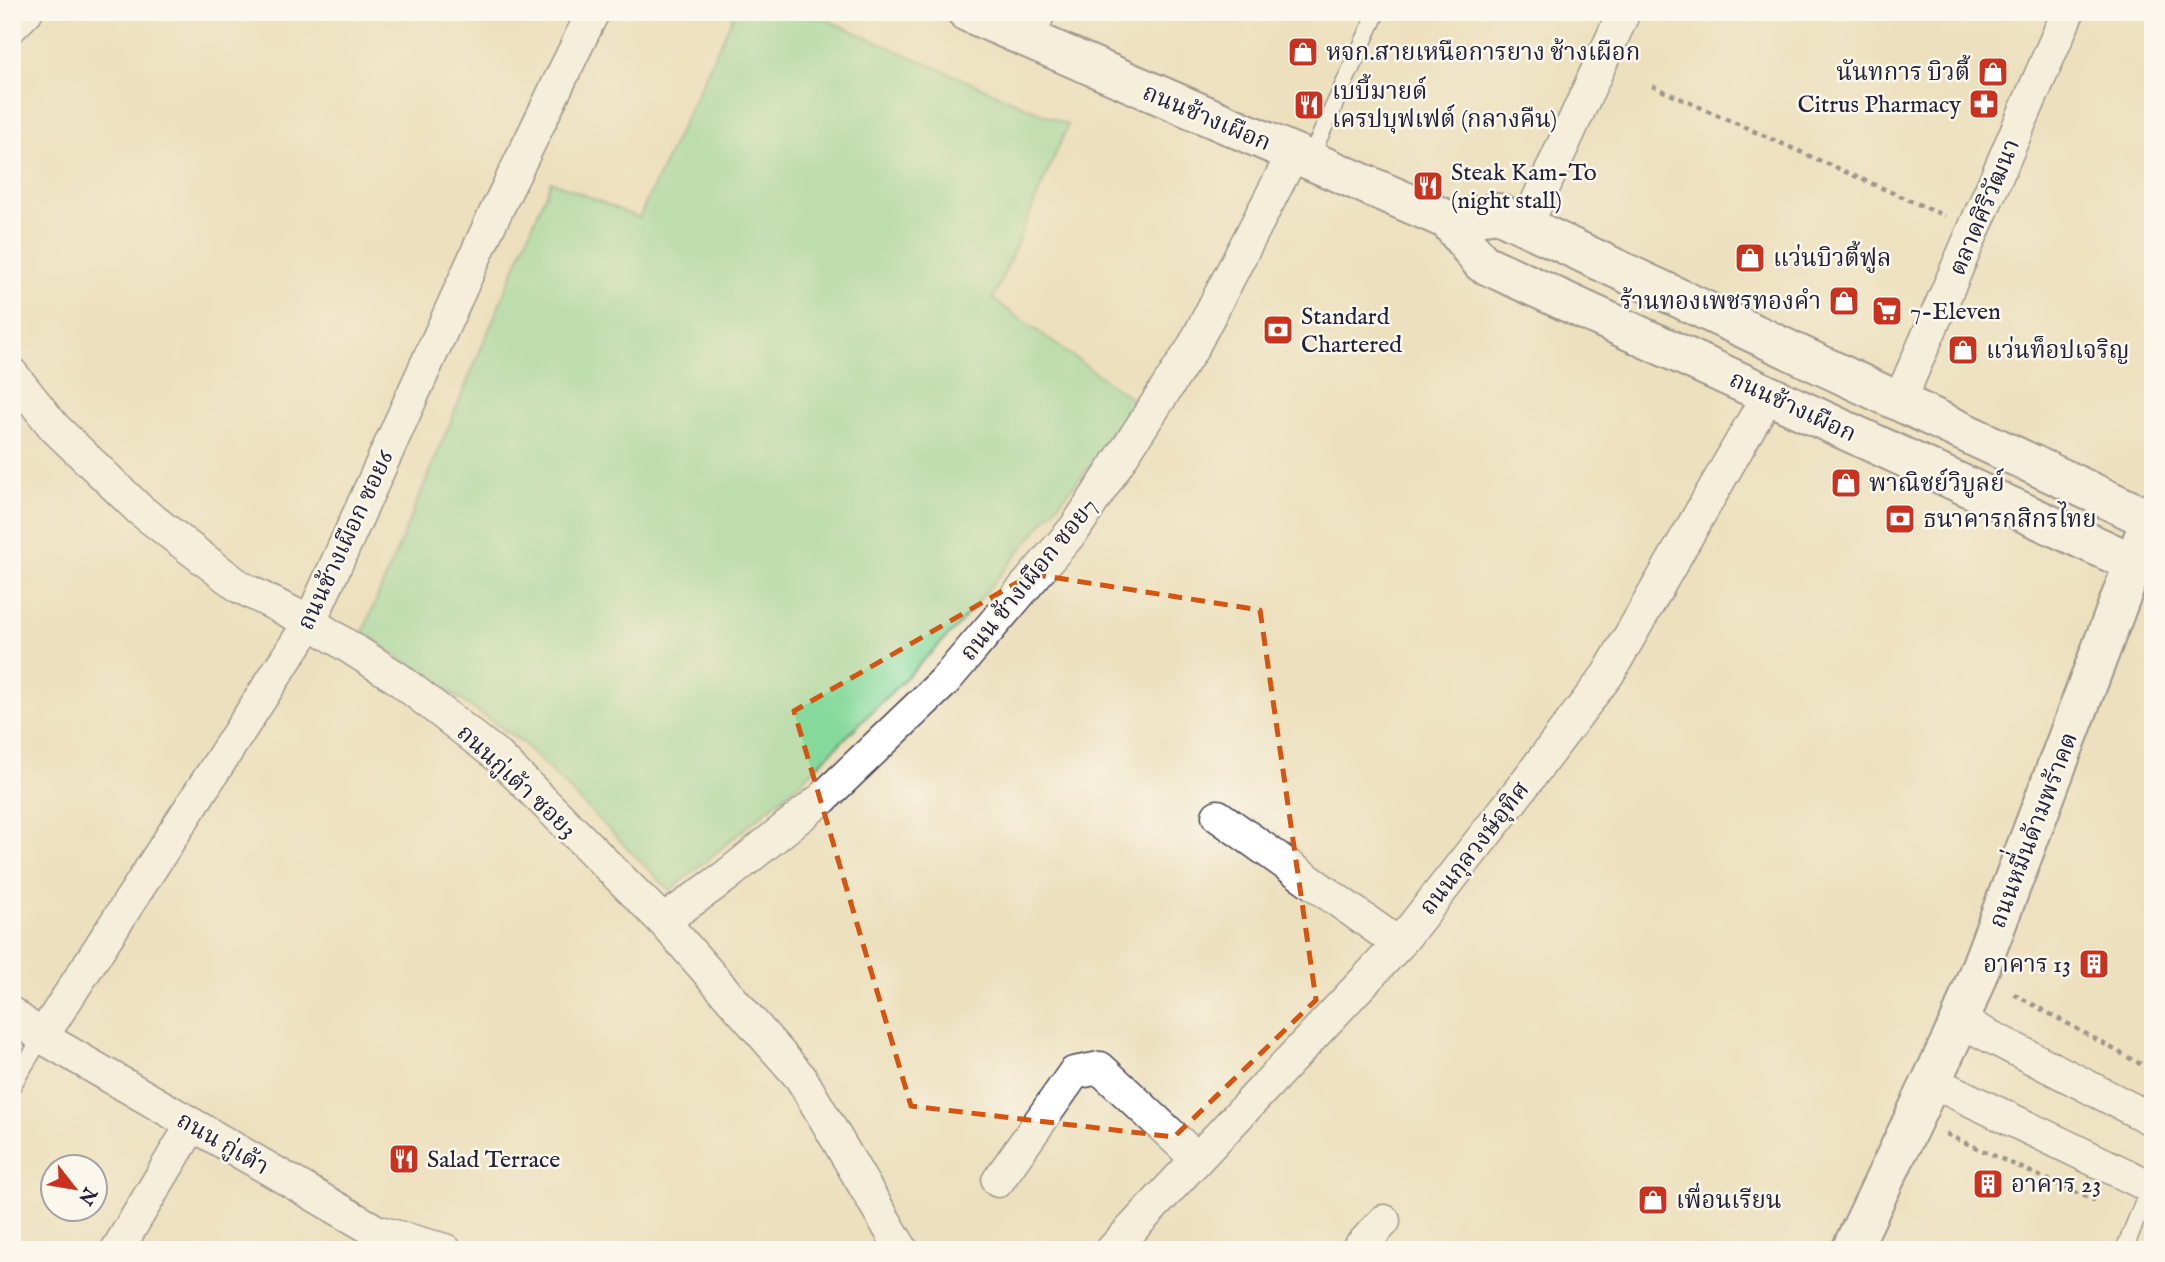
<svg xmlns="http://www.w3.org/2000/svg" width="2165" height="1262" viewBox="0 0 2165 1262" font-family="'IM FELL English','Noto Serif Thai',serif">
<rect width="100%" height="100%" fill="#fbf7ec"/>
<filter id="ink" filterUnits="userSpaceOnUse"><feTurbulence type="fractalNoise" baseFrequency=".0143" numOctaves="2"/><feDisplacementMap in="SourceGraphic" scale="14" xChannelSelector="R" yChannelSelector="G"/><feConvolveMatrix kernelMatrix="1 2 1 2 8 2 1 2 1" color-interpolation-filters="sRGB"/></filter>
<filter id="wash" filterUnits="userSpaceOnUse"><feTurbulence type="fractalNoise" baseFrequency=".00686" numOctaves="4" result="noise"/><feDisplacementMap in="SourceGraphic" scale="28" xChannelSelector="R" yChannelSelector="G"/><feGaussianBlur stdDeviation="1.57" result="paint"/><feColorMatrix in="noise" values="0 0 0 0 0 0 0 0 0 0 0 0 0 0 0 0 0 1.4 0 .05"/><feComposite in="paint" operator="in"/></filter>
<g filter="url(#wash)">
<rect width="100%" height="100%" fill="#ece0be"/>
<path fill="#85d99b" stroke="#547e6b" stroke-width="2" d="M735 12H809L1068 125 993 299 1140 405 957 627 803 780 670 891 523 743 363 632 551 181 639 218Z"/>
</g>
<g filter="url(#ink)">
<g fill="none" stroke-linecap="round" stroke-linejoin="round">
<g stroke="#403e4f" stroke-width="19">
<g id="lane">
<path d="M1035 42 1048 12"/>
<path d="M1309 160 1377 12"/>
<path d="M12 1086 42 1037"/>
<path d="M2124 1250 2150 1186"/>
</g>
</g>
<g stroke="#403e4f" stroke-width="35">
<g id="street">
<path d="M12 26 26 12"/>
<path d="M1526 226 1624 12"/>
<path d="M12 374 54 427 140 510 240 587 310 622 396 677 499 757 663 921 801 1078 902 1250"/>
<path d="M1899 402 2068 12"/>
<path d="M1218 816 1399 944"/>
<path d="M663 921 725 877 823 798 943 683 1076 527 1192 349 1293 154"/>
<path d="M12 1014 42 1037 376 1231 445 1250"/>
<path d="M1960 1021 2153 1120"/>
<path d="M42 1037 310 622 489 226 593 12"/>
<path d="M1933 1082 2153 1188"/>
<path d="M998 1181 1074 1073 1100 1068 1197 1159"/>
<path d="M117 1250 192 1125"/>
<path d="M1112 1250 1399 944 1507 807 1608 674 1768 395"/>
<path d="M1357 1250 1384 1221"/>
</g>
</g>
<g stroke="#403e4f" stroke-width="42">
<path id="secondary" d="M1851 1250 1960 1021 2150 520"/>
</g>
<g stroke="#403e4f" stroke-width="42">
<g id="primary">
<path d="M967 12 1448 220 1482 263 2153 572"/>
<path d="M1448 220 1498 213 2153 521"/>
</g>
</g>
<g stroke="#403e4f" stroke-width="4.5" stroke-dasharray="5 5" stroke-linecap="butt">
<path d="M1652 86 1945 216"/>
<path d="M2014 994 2153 1071"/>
<path d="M1946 1134 2095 1201"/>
</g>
<use href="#lane" stroke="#fff" stroke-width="16"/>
<use href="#street" stroke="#fff" stroke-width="32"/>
<use href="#secondary" stroke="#fff" stroke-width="38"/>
<use href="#primary" stroke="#fff" stroke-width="38"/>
</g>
</g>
<path d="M0 0H2165V1262H0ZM1032 574 1260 610 1316 1000 1174 1137 911 1106 794 711Z" fill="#ece0be" fill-opacity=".55" fill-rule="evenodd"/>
<path fill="none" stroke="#d45411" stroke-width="5" stroke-dasharray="14 9" stroke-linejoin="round" d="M1032 574 1260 610 1316 1000 1174 1137 911 1106 794 711Z"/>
<defs>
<g id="shop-square" transform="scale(1.575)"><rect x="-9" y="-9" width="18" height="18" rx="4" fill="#c8321e" stroke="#fbf7ec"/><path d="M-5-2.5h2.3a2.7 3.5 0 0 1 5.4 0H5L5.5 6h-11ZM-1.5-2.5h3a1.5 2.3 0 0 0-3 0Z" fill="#fff"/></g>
<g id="pharmacy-square" transform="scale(1.575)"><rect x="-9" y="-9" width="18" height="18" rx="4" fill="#c8321e" stroke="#fbf7ec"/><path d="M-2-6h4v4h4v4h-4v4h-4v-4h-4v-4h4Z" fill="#fff"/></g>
<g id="restaurant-square" transform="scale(1.575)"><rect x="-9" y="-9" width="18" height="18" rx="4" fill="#c8321e" stroke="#fbf7ec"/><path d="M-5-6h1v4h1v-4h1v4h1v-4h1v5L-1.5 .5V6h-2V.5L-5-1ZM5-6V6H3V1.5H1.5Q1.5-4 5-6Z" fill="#fff"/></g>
<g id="supermarket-square" transform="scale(1.575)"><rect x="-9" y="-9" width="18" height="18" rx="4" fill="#c8321e" stroke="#fbf7ec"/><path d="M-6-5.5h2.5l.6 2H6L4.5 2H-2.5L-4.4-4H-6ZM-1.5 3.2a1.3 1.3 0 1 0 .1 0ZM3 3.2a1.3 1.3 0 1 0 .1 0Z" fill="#fff"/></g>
<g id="bank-square" transform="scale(1.575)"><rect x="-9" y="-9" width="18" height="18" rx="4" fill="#c8321e" stroke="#fbf7ec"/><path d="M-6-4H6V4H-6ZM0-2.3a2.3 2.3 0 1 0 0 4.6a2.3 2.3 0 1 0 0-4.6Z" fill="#fff"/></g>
<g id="building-square" transform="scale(1.575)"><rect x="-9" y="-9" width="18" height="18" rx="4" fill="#c8321e" stroke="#fbf7ec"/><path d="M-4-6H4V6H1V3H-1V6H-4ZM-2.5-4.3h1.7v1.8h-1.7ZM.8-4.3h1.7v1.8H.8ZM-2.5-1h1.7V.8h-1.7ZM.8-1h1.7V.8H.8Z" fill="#fff"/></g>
</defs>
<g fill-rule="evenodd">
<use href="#shop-square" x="1303" y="52"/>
<use href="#shop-square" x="1993" y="72"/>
<use href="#pharmacy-square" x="1984" y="104"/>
<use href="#restaurant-square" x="1309" y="105"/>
<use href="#restaurant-square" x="1428" y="186"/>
<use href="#shop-square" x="1750" y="258"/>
<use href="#shop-square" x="1844" y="301"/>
<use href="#supermarket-square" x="1887" y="311"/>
<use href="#bank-square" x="1278" y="330"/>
<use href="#shop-square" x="1963" y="350"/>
<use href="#shop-square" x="1846" y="483"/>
<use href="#bank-square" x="1900" y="519"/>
<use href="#building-square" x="2094" y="964"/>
<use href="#restaurant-square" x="404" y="1159"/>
<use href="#building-square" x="1988" y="1184"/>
<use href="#shop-square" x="1653" y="1200"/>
</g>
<g text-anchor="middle" stroke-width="5" stroke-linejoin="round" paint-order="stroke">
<g font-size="24" fill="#22223b" stroke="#fbf7ec" text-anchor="start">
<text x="1326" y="60">หจก.สายเหนือการยาง ช้างเผือก</text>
<text x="1970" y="80" text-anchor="end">นันทการ บิวตี้</text>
<text x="1332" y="99">เบบี้มายด์<tspan x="1332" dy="28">เครปบุฟเฟต์ (กลางคืน)</tspan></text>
<text x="1961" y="112" text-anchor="end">Citrus Pharmacy</text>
<text x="1451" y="180">Steak Kam-To<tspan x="1451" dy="28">(night stall)</tspan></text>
<text x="1773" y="266">แว่นบิวตี้ฟูล</text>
<text x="1821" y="309" text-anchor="end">ร้านทองเพชรทองคำ</text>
<text x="1910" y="319">7-Eleven</text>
<text x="1301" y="324">Standard<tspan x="1301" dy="28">Chartered</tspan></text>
<text x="1986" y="358">แว่นท็อปเจริญ</text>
<text x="1869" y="491">พาณิชย์วิบูลย์</text>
<text x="1923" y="527">ธนาคารกสิกรไทย</text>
<text x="2071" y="972" text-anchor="end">อาคาร 13</text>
<text x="427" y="1167">Salad Terrace</text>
<text x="2011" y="1192">อาคาร 23</text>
<text x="1676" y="1208">เพื่อนเรียน</text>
</g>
<g font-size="24" fill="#22223b" stroke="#fbf7ec">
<text transform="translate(1207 117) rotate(23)" y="8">ถนนช้างเผือก</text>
<text transform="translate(1984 207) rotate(-67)" y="8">ตลาดศิริวัฒนา</text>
<text transform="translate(1793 406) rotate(25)" y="8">ถนนช้างเผือก</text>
<text transform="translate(345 540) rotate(-65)" y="8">ถนนช้างเผือก ซอย6</text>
<text transform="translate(1028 579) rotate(-51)" y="8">ถนน ช้างเผือก ซอย7</text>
<text transform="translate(517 781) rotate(43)" y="8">ถนนกู่เต้า ซอย3</text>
<text transform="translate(2033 830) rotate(-69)" y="8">ถนนหมื่่นด้ามพร้าคต</text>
<text transform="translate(1474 848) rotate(-52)" y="8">ถนนกุลวงษ์อุทิศ</text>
<text transform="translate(223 1143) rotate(30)" y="8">ถนน กู่เต้า</text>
</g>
</g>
<rect width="2165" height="1262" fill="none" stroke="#fbf7ec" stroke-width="42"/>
<g transform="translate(74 1188) rotate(121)"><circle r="33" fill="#fbf7ec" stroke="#a4a2a5" stroke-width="2"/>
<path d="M0-5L12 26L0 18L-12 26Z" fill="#c8321e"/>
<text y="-10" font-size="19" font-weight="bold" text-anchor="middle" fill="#22223b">N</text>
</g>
</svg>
